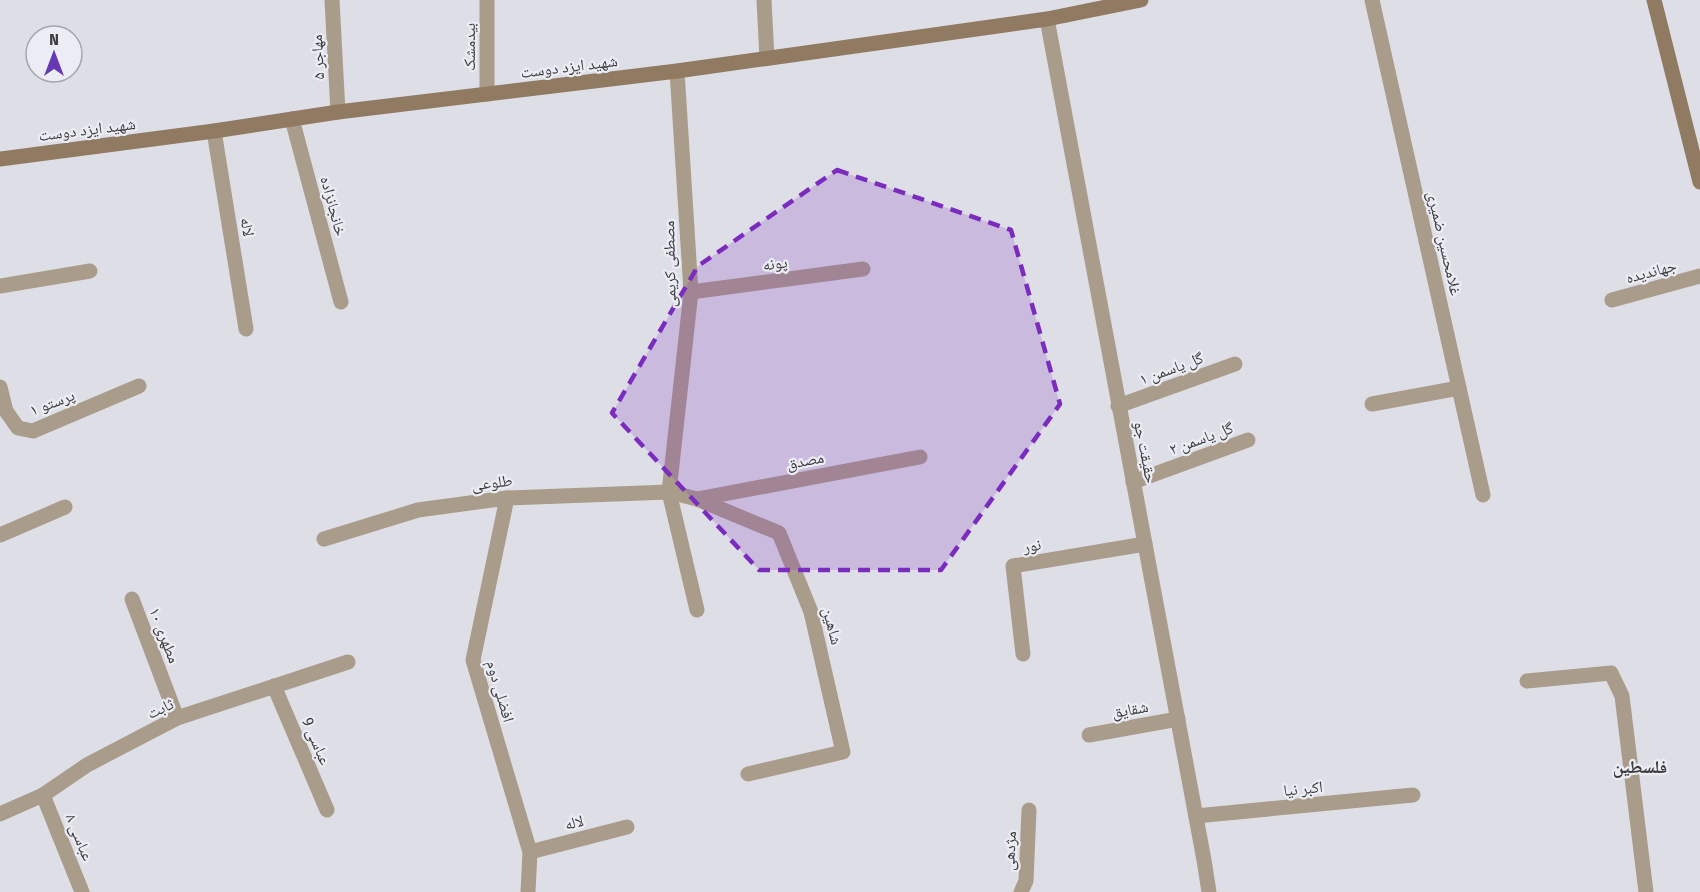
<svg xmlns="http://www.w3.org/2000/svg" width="1700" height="892" viewBox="0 0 1700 892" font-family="'Fira Sans Condensed','Noto Naskh Arabic',sans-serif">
<rect width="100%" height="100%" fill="#dedfe6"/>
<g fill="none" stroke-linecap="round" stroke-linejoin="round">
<g stroke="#aa9c8b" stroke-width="15">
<path d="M1612 300 1700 276"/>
<path d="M1527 681 1611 673 1622 696 1646 892"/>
</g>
<g stroke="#aa9c8b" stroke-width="15">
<path d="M332 0 338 112"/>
<path d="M764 0 767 58"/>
<path d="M1372 0 1483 495"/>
<path d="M1047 19 1204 860 1209 892"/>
<path d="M677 71 691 292 669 492 697 610"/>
<path d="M487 94V0"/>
<path d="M292 119 341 302"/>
<path d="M214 131 246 329"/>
<path d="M0 286 90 271"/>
<path d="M691 292 863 269"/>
<path d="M0 387 6 411 18 428 33 431 139 386"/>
<path d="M1372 404 1459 388"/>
<path d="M1118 406 1235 364"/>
<path d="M1133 482 1248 440"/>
<path d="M507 498 473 660 530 852 528 892"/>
<path d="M697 499 920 457"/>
<path d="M0 535 65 507"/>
<path d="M324 539 418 510 507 498 669 492 697 499 779 533 811 612 843 752 748 774"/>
<path d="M132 599 177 718"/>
<path d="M1023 654 1013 566 1145 544"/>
<path d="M274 686 327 810"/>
<path d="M1089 735 1178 719"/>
<path d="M43 795 82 892"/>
<path d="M0 814 43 795 87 765 177 718 348 662"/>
<path d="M1196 816 1413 795"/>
<path d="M530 852 627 827"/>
<path d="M1021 892 1026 881 1029 810"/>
</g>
<g stroke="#907b62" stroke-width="15">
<path d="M1654 0 1700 182"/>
<path d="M0 159 214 131 338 112 677 71 1047 19 1141 0"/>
</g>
</g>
<path fill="#7b2cbf" fill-opacity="0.2" stroke="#7b2cbf" stroke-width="4.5" stroke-dasharray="12 8" stroke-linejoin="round" d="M837 170 1011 230 1060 404 941 570H759L612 413 698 266Z"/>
<g text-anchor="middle" stroke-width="4.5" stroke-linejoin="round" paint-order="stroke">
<g font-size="16" fill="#3c3c3f" stroke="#ebecf4">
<text transform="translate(469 47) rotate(-90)" y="6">بیدمشک</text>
<text transform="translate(317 57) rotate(-93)" y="6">مهاجر ۵</text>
<text transform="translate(569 66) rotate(-7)" y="6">شهید ایزد دوست</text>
<text transform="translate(87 129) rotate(-7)" y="6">شهید ایزد دوست</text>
<text transform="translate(334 206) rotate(75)" y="6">خانجانزاده</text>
<text transform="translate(248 227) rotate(81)" y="6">لاله</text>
<text transform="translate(1445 243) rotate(77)" y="6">غلامحسین ضمیری</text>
<text transform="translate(775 263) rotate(-7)" y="6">پونه</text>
<text transform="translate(669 264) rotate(-91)" y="6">مصطفی کریمی</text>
<text transform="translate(1651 271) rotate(-15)" y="6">جهاندیده</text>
<text transform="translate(1171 368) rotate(-20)" y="6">گل یاسمن ۱</text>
<text transform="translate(52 402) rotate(-21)" y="6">پرستو ۱</text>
<text transform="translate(1201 438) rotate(-20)" y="6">گل یاسمن ۲</text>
<text transform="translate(1146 452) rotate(79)" y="6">حقیقت جو</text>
<text transform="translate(805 460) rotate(-11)" y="6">مصدق</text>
<text transform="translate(492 482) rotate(-7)" y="6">طلوعی</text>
<text transform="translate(1032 545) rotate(-10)" y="6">نور</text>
<text transform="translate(833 626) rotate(76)" y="6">شاهین</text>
<text transform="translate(165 635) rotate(69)" y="6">مطهری ۱۰</text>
<text transform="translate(501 691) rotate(74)" y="6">افضلی دوم</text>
<text transform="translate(160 708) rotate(-25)" y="6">ثابت</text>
<text transform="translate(1130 709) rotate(-10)" y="6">شقایق</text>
<text transform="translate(317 741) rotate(67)" y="6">عباسی 9</text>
<text transform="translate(1303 788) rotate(-6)" y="6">اکبر نیا</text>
<text transform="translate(574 822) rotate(-14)" y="6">لاله</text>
<text transform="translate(80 837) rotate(68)" y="6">عباسی ۸</text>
<text transform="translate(1009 851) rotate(-87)" y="6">مژدهی</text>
</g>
<g font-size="18" font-weight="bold" fill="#3c3c3f" stroke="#ebecf4">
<text x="1640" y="773">فلسطین</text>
</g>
</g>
<g transform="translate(54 54)"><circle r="28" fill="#ebecf4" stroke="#a5a6ac" stroke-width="1.5"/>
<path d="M0-4.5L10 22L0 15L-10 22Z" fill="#6539b1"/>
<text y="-9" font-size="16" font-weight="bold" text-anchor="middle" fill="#3c3c3f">N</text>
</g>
</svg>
